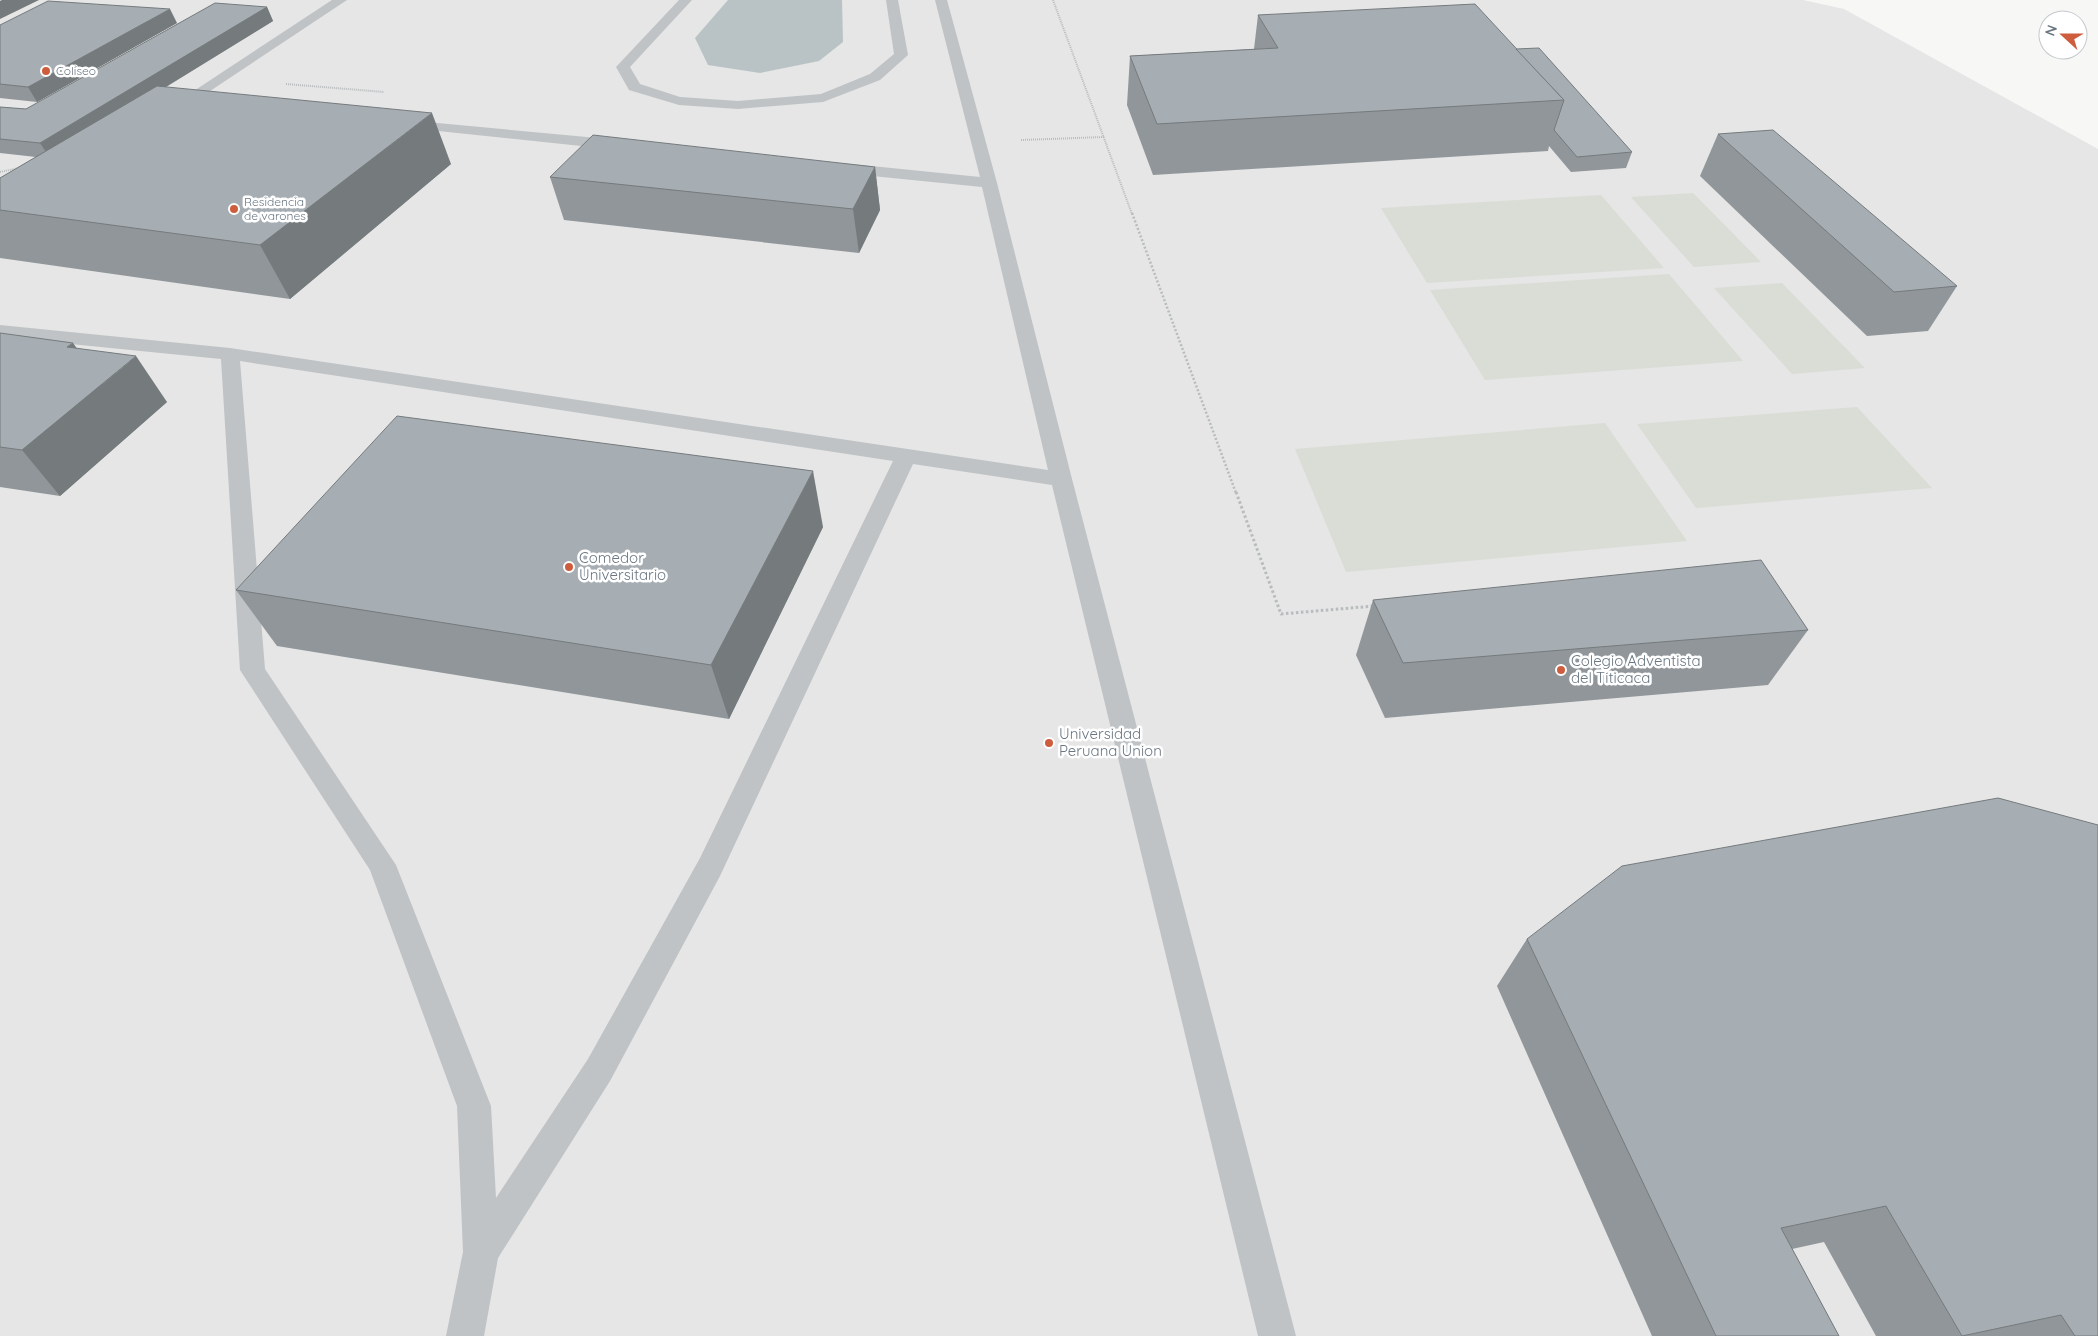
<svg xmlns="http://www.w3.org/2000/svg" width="2098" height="1336" viewBox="0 0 2098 1336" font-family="Quicksand,sans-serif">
<rect width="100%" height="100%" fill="#f7f7f5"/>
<path fill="#e5e6e5" d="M0 0H1803L1844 9 2098 149V1336H0Z"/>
<g fill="#d9ddd6">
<path d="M1693 193 1761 262 1694 267 1631 197Z"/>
<path d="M1601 195 1664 268 1427 283 1381 208Z"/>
<path d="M1669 274 1743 361 1485 380 1430 290Z"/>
<path d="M1782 283 1865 368 1792 374 1714 288Z"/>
<path d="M1857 407 1932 488 1696 508 1637 424Z"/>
<path d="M1605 423 1687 541 1346 572 1295 449Z"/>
</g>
<path fill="#b9c3c6" d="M728 0H842L843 42 819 61 760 73 708 65 695 38Z"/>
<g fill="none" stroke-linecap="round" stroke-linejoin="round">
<g stroke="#b9bcbe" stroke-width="2" stroke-dasharray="1 1" stroke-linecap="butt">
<path d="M1053 0 1132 214"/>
<path d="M286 84 384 92"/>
<path d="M1021 140 1104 137"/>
<path d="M0 172 19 168"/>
</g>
<path stroke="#b9bcbe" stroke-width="2.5" stroke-dasharray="2 2" stroke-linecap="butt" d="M1132 213 1236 493"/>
<path stroke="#b9bcbe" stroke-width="3" stroke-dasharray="2.5 2.5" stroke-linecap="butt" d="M1236 492 1281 614 1374 606"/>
<g fill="#bfc3c6" fill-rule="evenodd">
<path d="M332 0H347L180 111H170L168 108Z"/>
<path d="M679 0H692L630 67 640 84 680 97 738 101 821 94 870 74 894 54 886 0H898L908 55 880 80 823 102 738 109 679 105 629 90 616 67Z"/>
<path d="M935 0H947L997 183 1072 479 1296 1336H1258L1052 485 913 464 720 876 610 1081 498 1258 484 1336H446L463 1252 457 1106 370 870 240 670 221 359 0 337V325L230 348 1048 470 982 187 842 173 836 171 834 168 836 165 842 163 980 177ZM240 361 893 461 700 858 588 1059 496 1198 491 1106 396 865 265 669Z"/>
<path d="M405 120 619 140 624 142 627 145 624 148 619 150 400 127 398 124 400 121Z"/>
</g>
</g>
<g fill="#90969a">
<path d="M267 7 273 21 166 87 451 164 290 299 0 258V178L36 157 0 153V107L26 109Z"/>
<path d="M1258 15 1516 49 1632 152 1626 168 1571 172 1549 146 1548 151 1153 175 1127 105 1130 56 1254 49Z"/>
<path d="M177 23 37 102 0 98V25Z"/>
<path d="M1718 134 1957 286 1928 331 1867 336 1700 176Z"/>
<path d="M875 167 880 210 859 253 564 220 550 177Z"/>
<path d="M0 333 77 349 167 402 60 496 0 487Z"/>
<path d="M823 527 729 719 277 646 236 590Z"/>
<path d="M1373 600 1808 630 1768 685 1385 718 1356 655Z"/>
<path d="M1527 939 2098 1336H1876L1824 1242 1792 1249 1839 1336H1652L1497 986Z"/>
</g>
<g fill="#757a7d">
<path d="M2 0H39L0 19V1Z"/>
<path d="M267 7 273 21 50 158 40 143Z"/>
<path d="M170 9 177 23 37 102 28 87Z"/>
<path d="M432 113 451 164 290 299 260 245Z"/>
<path d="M875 167 880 210 859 253 853 209Z"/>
<path d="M73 343 103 384 136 356 167 402 60 496 22 450 67 347Z"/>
<path d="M813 471 823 527 729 719 711 665Z"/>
</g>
<g fill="#a7aeb3" stroke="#757a7d">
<path d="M48 1 170 9 28 87 0 84V25Z"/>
<path d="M215 3 267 7 40 143 0 139V107L26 109Z"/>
<path d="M1475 4 1564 100 1157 124 1130 56 1278 48 1258 15Z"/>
<path d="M1539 48 1632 152 1577 157 1554 130 1564 100 1516 49Z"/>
<path d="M157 86 432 113 260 245 0 210V178Z"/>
<path d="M1773 130 1957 286 1894 292 1718 134Z"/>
<path d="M593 135 875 167 853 209 550 177Z"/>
<path d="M0 333 73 343 67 347 136 356 22 450 0 447Z"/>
<path d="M397 416 813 471 711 665 236 590Z"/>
<path d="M1761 560 1808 630 1403 663 1373 600Z"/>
<path d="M1998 798 2098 825V1336H2075L2061 1315 1962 1336 1886 1206 1781 1228 1839 1336H1716L1527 939 1622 866Z"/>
</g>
<g fill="#ce5d3e" stroke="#fff" stroke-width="2">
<circle cx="46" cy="71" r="5"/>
<circle cx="234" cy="209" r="5"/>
<circle cx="569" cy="567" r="5"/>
<circle cx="1561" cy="670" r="5"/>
<circle cx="1049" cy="743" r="5"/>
</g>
<g text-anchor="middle" stroke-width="5" stroke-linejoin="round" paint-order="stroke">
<g font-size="12" fill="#6a7782" stroke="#fff" text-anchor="start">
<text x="56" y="75">Coliseo</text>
<text x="244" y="206">Residencia<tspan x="244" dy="14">de varones</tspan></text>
</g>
<g font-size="15" fill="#6a7782" stroke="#fff" text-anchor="start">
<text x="579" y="563">Comedor<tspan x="579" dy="17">Universitario</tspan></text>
<text x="1571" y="666">Colegio Adventista<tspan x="1571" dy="17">del Titicaca</tspan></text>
<text x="1059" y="739">Universidad<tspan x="1059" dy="17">Peruana Union</tspan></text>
</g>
</g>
<g transform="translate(2063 35) rotate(291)"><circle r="24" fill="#ffffff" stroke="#c3c9cd"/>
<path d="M0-4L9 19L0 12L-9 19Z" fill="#ce5d3e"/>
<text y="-8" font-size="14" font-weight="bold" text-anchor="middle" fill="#6a7782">N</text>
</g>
</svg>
